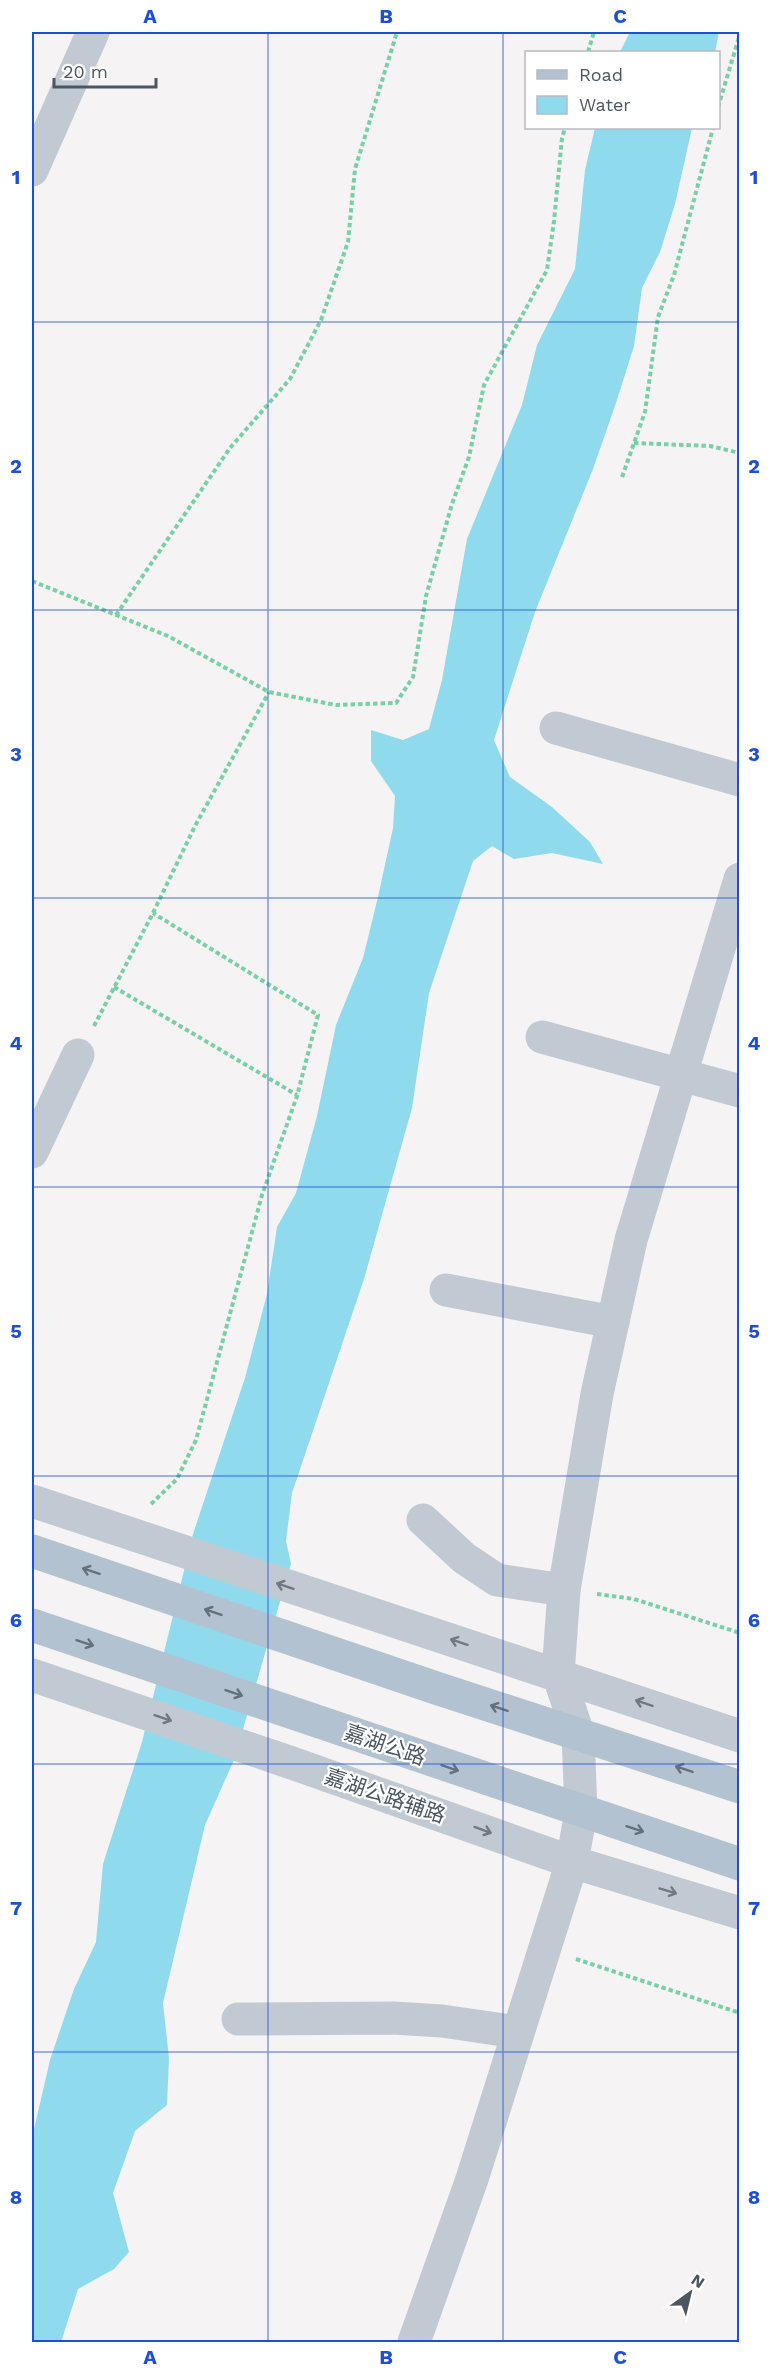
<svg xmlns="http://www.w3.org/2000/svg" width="771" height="2374" viewBox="0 0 771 2374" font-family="'Work Sans','Noto Sans SC',sans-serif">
<rect width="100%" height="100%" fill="#f5f3f3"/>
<g fill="#90daee">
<path d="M630 32H719L715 52H620Z"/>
<path d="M595 128H692L675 204 660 252 642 288 634 346 616 403 593 469 535 612 494 740 510 777 552 807 590 842 603 864 552 853 514 859 492 846 473 861 429 993 412 1108 364 1279 292 1493 286 1541 291 1564 234 1760 205 1825 163 2003 169 2058 167 2105 135 2131 113 2193 129 2252 114 2269 78 2289 61 2342H32V2138L50 2060 74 1989 96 1942 103 1864 142 1742 193 1534 245 1378 267 1294 277 1227 296 1193 317 1116 336 1025 363 958 378 897 393 828 395 796 371 761V730L403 740 429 729 442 680 467 539 522 405 537 345 575 269 585 170Z"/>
</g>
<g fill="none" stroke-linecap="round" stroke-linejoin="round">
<g stroke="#7ad0a6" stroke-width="4" stroke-dasharray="4.5 3" stroke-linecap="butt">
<path d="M588 52 594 32"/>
<path d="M718 107 740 34"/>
<path d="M634 443 710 446 740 453"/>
<path d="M622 477 645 412 658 317 674 275 713 128"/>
<path d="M32 581 168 636 269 692 336 705 396 703 413 677 426 596 452 504 469 457 484 385 547 270 554 221 562 138 565 128"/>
<path d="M116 615 230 448 290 379 321 320 348 242 355 169 397 32"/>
<path d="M114 987 297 1095"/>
<path d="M94 1026 153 913 195 826 269 692"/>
<path d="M151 1504 177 1479 196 1440 262 1195 297 1096 318 1015 153 913"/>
<path d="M597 1594 634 1599 740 1633"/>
<path d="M576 1959 740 2013"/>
</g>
<g stroke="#c1cad2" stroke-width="33">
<path d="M32 170 93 32"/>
<path d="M556 728 740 780"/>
<path d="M542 1037 740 1091"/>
<path d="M32 1152 78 1055"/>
<path d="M446 1290 613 1322"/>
<path d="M32 1501 740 1736"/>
<path d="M423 1520 464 1558 497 1580 564 1590"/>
<path d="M32 1675 289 1762 572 1862 740 1913"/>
<path d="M238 2019 393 2018 442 2021 517 2032"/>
<path d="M414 2342 472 2179 572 1862 581 1812 578 1733 558 1674 564 1590 597 1394 631 1240 740 879"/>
</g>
<g stroke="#b3c2d1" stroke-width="33">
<path d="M32 1551 436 1688 740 1787"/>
<path d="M32 1625 740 1864"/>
</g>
</g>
<defs><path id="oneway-shaft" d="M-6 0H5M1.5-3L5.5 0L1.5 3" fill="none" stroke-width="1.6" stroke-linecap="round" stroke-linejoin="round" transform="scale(1.5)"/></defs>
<g stroke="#64717d">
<use href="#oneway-shaft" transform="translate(91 1571) rotate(-162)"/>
<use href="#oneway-shaft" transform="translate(213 1612) rotate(-161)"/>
<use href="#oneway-shaft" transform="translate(85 1643) rotate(18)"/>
<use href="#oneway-shaft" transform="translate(234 1693) rotate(19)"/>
<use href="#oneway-shaft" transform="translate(499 1708) rotate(-162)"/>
<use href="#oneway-shaft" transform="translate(450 1768) rotate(19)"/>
<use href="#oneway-shaft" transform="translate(684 1769) rotate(-162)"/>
<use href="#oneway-shaft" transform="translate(635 1829) rotate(18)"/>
</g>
<g stroke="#6e7983">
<use href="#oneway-shaft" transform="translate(285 1586) rotate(-161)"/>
<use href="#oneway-shaft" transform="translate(459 1642) rotate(-162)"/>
<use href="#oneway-shaft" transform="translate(644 1703) rotate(-161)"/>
<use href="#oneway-shaft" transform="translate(163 1718) rotate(19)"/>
<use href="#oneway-shaft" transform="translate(483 1830) rotate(20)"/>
<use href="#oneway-shaft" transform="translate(668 1891) rotate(17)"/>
</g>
<path fill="none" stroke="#1d4ed8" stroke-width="1.5" stroke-opacity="0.55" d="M268 32V2342M503 32V2342M32 322H740M32 610H740M32 898H740M32 1187H740M32 1476H740M32 1764H740M32 2052H740"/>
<g text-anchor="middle" stroke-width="4.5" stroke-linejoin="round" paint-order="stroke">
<g font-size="21" fill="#4a5661" stroke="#fff">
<text transform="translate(385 1745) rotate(19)" y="7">嘉湖公路</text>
<text transform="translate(385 1796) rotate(19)" y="7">嘉湖公路辅路</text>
</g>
</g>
<rect width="771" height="2374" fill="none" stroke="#ffffff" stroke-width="66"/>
<rect x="525" y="51" width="195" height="78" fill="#ffffff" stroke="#b7bbc0" stroke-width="1.5"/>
<rect x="537" y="70" width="30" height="9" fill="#b3c2d1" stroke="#b7bbc0" stroke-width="1.5"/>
<text x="579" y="81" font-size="18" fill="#4a5661">Road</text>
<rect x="537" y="96" width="30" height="18" fill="#90daee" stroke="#b7bbc0" stroke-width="1.5"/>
<text x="579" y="111" font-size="18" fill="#4a5661">Water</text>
<g transform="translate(690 2293) rotate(34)" stroke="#ffffff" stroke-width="4.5" paint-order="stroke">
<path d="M0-4.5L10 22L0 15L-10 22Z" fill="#4a5661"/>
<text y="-9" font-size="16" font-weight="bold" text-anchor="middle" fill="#4a5661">N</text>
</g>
<path d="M54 78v9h102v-9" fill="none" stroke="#4a5661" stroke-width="3"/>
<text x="63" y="78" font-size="18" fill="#4a5661" stroke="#ffffff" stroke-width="4.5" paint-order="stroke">20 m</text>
<rect x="33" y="33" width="705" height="2308" fill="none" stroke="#1d4ed8" stroke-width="2"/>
<g font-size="20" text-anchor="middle" font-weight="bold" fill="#1d4ed8">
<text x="150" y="23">A</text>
<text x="386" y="23">B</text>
<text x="620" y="23">C</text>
<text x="16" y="184">1</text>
<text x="754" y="184">1</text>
<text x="16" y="473">2</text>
<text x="754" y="473">2</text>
<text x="16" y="761">3</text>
<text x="754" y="761">3</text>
<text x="16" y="1050">4</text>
<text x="754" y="1050">4</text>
<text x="16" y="1338">5</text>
<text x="754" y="1338">5</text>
<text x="16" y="1627">6</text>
<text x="754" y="1627">6</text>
<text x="16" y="1915">7</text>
<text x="754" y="1915">7</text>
<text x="16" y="2204">8</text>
<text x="754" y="2204">8</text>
<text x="150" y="2364">A</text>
<text x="386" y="2364">B</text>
<text x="620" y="2364">C</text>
</g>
</svg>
